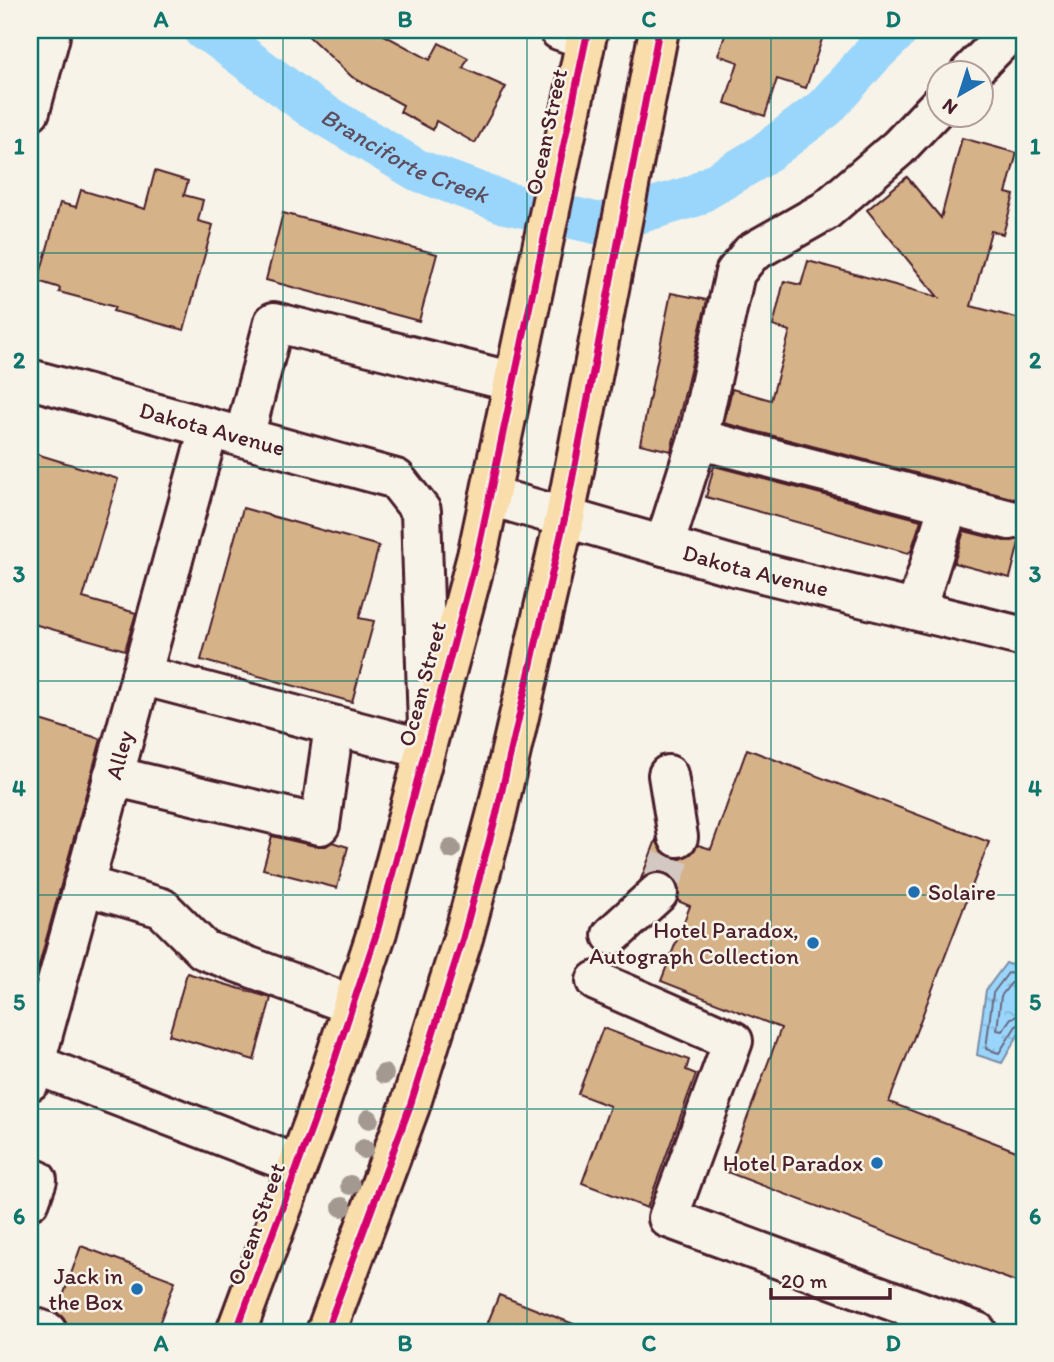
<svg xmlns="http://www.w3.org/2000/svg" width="1054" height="1362" viewBox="0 0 1054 1362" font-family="Itim,sans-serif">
<defs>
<pattern id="water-ripples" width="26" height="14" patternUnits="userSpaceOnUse" patternTransform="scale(1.75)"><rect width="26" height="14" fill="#9ad6fb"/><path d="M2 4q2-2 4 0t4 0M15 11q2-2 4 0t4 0" fill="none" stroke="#86b7d7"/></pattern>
</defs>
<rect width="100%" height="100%" fill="#f7f3e8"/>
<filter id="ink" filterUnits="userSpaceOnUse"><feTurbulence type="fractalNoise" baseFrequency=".0143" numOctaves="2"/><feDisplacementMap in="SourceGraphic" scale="14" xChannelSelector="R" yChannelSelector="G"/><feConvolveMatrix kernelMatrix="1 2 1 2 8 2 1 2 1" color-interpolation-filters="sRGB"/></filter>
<g filter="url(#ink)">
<path fill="url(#water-ripples)" stroke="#7a8da8" stroke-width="2" d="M1006 963 1024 970V1025L1002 1063 977 1055 986 990Z"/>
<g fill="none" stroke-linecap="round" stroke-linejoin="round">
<g stroke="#6a687e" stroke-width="2">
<path d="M1024 976 1008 973 993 993 986 1049 999 1053 1016 1026 1024 1023"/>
<path d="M1024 985 1011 983 1001 996 997 1030 1002 1031 1011 1018 1024 1014"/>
</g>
<path stroke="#9ad6fb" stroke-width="42" id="s1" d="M204 30 217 37 311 107 417 170 506 203 600 224 694 196 760 157 825 108 873 54 898 30"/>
</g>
<g fill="#d6b288" stroke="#4a1f2b" stroke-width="2">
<path d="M302 30H375L430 60 439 43 468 58 463 68 506 87 475 143 436 121 433 130 400 112 403 105 352 77Z"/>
<path d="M727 30H825L806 88 777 79 765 116 725 103 738 62 718 55Z"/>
<path d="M962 138 1017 153 1006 193 1014 195 1003 234 991 231 971 306 1024 320V504L1015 499 724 423 732 389 771 400 790 331 773 326 784 281 801 285 808 261 938 297 867 210 907 177 941 218Z"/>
<path d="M155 171 188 181 184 195 203 200 198 221 213 225 184 330 113 311 115 307 59 292 60 288 38 281 60 203 76 207 81 190 145 209Z"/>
<path d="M283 213 437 254 419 321 266 280Z"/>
<path d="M671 293 707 300 671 451 640 444Z"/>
<path d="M30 452 118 479 83 598 136 613 125 650 30 623Z"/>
<path d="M714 466 921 520 911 551 908 553 706 497Z"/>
<path d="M243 508 379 546 359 618 374 621 352 702 201 660Z"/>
<path d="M964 531 1004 541 1020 539 1010 578 954 563Z"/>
<path d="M30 717 101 739 38 969 30 968Z"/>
<path d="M747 749 989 842 889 1102 1024 1154V1285L727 1172 781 1028 661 981 690 906 678 901 679 888 675 879 665 872H653L641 879 656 840 662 851 671 858 681 859 691 854 698 845 711 849Z"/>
<path d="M272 836 315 846H326L332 842 348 847 337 888 263 869Z"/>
<path d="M187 973 271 998 254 1060 169 1035Z"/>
<path d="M603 1028 689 1060 686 1070 696 1074 647 1208 582 1183 610 1106 578 1094Z"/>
<path d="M81 1246 175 1281 156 1332H80L68 1328 64 1318 57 1313Z"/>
<path d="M499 1295 589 1330V1332H484Z"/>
</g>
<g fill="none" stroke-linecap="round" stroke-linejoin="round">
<path stroke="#d4c9c2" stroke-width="38" stroke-dasharray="38 19" stroke-linecap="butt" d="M658 893 678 837"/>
<g stroke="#4a1f2b" stroke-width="44">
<g id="minor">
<path d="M559 30 585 39"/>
<path d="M969 74 1012 30"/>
<path d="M30 111 50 36"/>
<path id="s2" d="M30 379 396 479 421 511 428 726"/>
<path d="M244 437 274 322 514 382"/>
<path d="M698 439 1010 520"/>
<path id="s3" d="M490 496 734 566 1024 637"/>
<path d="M664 546 698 439 735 273 751 253 825 211 898 148 939 105"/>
<path d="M916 610 949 504"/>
<path d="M141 675 424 749"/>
<path d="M668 775 678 837"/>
<path d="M113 776 320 825 334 726"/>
<path d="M83 885 162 908 204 950 352 1005"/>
<path d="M612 935 658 893"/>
<path d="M596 981 733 1041 668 1218 977 1332"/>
<path d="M34 1064 298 1165"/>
<path id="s4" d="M30 1081 209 428"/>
<path d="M30 1200 37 1180"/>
<path d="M30 1326 47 1332"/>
</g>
</g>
<g stroke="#4a1f2b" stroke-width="44">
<g id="major">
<path d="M236 1332 314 1122 377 932 477 556 588 30"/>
<path d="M326 1332 410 1106 463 938 496 816 565 517 659 30"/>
</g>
</g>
<use href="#minor" stroke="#f7f3e8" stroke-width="38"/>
<use href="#major" stroke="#f9ddab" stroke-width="38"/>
<g stroke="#f7f3e8" stroke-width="11">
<g id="cycleway">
<path d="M236 1332 314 1122 377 932 477 556 588 30"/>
<path d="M326 1332 410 1106 463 938 496 816 565 517 659 30"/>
</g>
</g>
<use href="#cycleway" stroke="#d6006c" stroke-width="7"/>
</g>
<g fill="#a49991">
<circle cx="451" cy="849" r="10"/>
<circle cx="384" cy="1074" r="10"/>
<circle cx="369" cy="1119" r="10"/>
<circle cx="364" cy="1149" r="10"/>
<circle cx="350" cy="1185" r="10"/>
<circle cx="342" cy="1207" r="10"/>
</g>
</g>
<path fill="none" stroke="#0f766e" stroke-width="2" stroke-opacity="0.55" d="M283 30V1332M527 30V1332M771 30V1332M30 253H1024M30 467H1024M30 681H1024M30 895H1024M30 1109H1024"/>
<g fill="#1f6fb2" stroke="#f7f3e8" stroke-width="2.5">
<circle cx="914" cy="892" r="7"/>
<circle cx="813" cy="943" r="7"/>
<circle cx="877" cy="1163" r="7"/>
<circle cx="137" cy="1289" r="7"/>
</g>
<g text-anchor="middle" stroke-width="5" stroke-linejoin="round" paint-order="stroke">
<g font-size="23" fill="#4a1f2b" stroke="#f7f3e8">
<text transform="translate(546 132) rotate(-78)" y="8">Ocean Street</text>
<text dy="8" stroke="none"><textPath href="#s2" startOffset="189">Dakota Avenue</textPath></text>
<text dy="8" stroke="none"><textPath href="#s3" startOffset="276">Dakota Avenue</textPath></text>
<text transform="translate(422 684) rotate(-75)" y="8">Ocean Street</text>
<text dy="8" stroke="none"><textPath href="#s4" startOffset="338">Alley</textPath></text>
<text transform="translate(256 1224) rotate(-70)" y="8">Ocean Street</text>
</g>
<g font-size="23" fill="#4a1f2b" stroke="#f7f3e8" text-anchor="end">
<text x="928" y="900" text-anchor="start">Solaire</text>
<text x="799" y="938">Hotel Paradox,<tspan x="799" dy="26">Autograph Collection</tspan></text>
<text x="863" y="1171">Hotel Paradox</text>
<text x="123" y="1284">Jack in<tspan x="123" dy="26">the Box</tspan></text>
</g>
<g font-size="24" font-style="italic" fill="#5e4d5f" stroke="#f7f3e8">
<text dy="8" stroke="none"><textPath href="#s1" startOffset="238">Branciforte Creek</textPath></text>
</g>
</g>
<rect width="1054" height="1362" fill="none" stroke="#f7f3e8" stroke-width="77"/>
<g transform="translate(960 94) rotate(219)"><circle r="33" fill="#f7f3e8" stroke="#b29e9c" stroke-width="2"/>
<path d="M0-5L12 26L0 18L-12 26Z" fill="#1f6fb2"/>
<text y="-10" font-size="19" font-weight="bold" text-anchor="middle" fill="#4a1f2b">N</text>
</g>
<path d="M771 1288v10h119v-10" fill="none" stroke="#4a1f2b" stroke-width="3.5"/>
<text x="781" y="1288" font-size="21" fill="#4a1f2b" stroke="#f7f3e8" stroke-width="5" paint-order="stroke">20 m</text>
<rect x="38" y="38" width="978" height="1286" fill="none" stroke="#0f766e" stroke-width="2.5"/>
<g font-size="23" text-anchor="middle" font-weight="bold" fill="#0f766e">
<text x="161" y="27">A</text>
<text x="405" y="27">B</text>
<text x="649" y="27">C</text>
<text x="893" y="27">D</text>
<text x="19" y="154">1</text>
<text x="1035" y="154">1</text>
<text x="19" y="368">2</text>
<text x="1035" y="368">2</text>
<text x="19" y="582">3</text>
<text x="1035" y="582">3</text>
<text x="19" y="796">4</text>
<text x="1035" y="796">4</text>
<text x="19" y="1010">5</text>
<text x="1035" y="1010">5</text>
<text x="19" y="1224">6</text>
<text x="1035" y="1224">6</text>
<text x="161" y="1351">A</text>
<text x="405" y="1351">B</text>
<text x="649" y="1351">C</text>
<text x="893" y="1351">D</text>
</g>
</svg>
